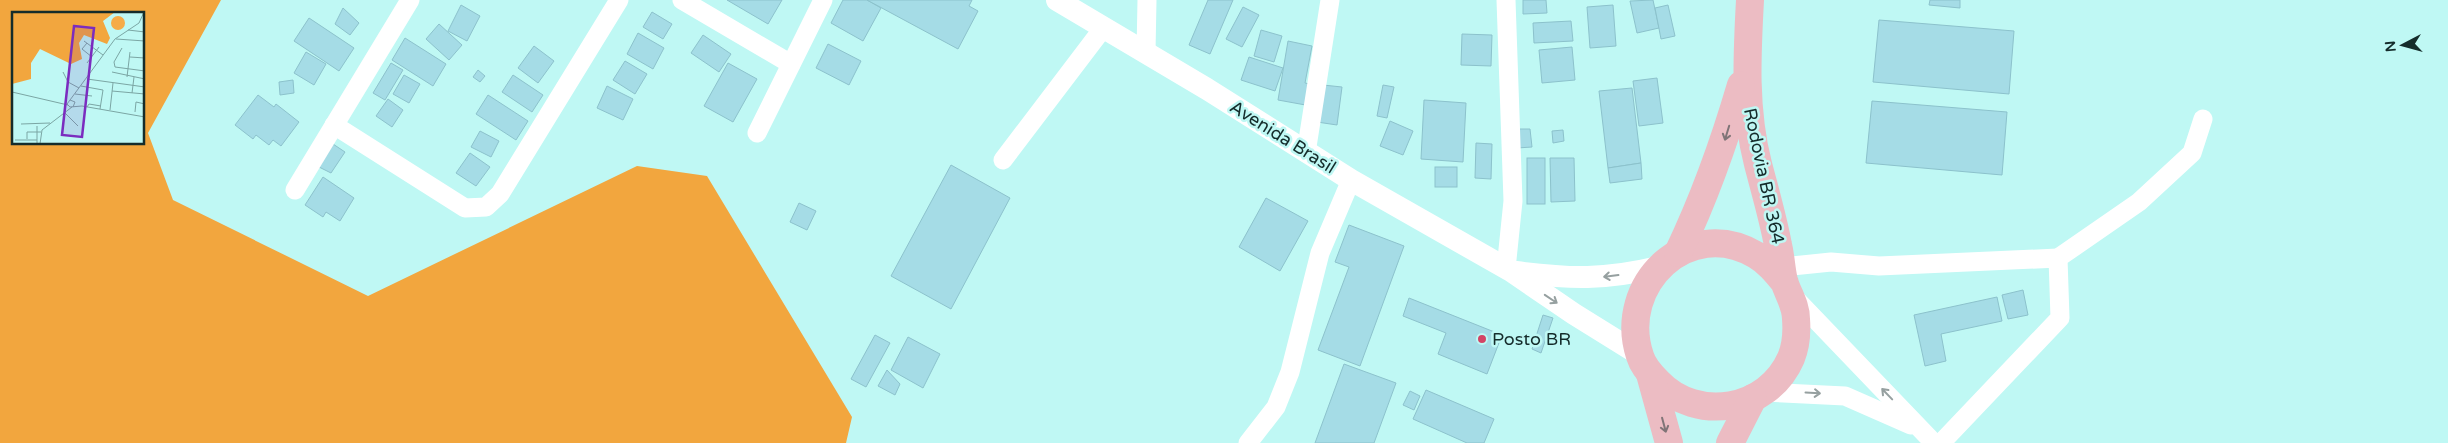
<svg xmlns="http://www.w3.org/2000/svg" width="2448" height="443" viewBox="0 0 2448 443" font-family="'Varela Round',sans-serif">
<rect width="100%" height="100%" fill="#bff8f4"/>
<path fill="#f2a63e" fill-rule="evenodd" d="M0 0H221L148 133 173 200 368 296 637 166 707 176 852 417 846 443H0ZM14 14H144V144H14Z"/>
<g fill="#a5dce6" stroke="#8cc2cc">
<path d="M727 0H782L768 24Z"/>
<path d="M843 0H867L881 8 863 41 831 23Z"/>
<path d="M867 0H972L969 6 978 11 958 49Z"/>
<path d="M1208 0H1233L1210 54 1189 45Z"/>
<path d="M1523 0H1546L1547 13 1523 14Z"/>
<path d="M1653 0 1659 28 1637 33 1630 1Z"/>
<path d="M1930 0H1960V8L1929 5Z"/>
<path d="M461 5 480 16 467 41 448 31Z"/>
<path d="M1613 5 1616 46 1590 48 1587 7Z"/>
<path d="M1668 5 1675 36 1661 39 1655 8Z"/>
<path d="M1243 7 1259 15 1242 47 1226 39Z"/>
<path d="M343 8 359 23 350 35 335 24Z"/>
<path d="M652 12 672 24 663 39 643 27Z"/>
<path d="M309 18 354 48 339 71 294 41Z"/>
<path d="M1879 20 2014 31 2009 94 1873 82Z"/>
<path d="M1571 21 1573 41 1534 43 1533 23Z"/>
<path d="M439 24 462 45 449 60 426 39Z"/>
<path d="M1261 30 1282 36 1274 62 1254 56Z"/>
<path d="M638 33 664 48 653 69 627 54Z"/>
<path d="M1462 34 1492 35 1491 66 1461 65Z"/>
<path d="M703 35 731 54 719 72 691 53Z"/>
<path d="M405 38 446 64 433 86 392 60Z"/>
<path d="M1288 41 1312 46 1305 83 1315 85 1311 106 1278 100Z"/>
<path d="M828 44 861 61 849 85 816 68Z"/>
<path d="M534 46 554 61 538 83 518 68Z"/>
<path d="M1572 47 1575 80 1542 83 1539 50Z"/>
<path d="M306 52 326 64 314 85 294 73Z"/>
<path d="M1249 57 1283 68 1275 91 1241 80Z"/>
<path d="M625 61 647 74 635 94 613 80Z"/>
<path d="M391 63 403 70 385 100 373 93Z"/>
<path d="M728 63 757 79 733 122 704 106Z"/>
<path d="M478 70 485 76 480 82 473 77Z"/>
<path d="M404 75 420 84 409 103 393 94Z"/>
<path d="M513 75 543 95 532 112 502 92Z"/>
<path d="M1657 78 1663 123 1639 126 1633 81Z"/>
<path d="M293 80 294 93 280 95 279 82Z"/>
<path d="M1323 85 1342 87 1337 125 1317 122Z"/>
<path d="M1383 85 1394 87 1387 118 1377 116Z"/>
<path d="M607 86 633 99 623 120 597 108Z"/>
<path d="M1632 88 1641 163 1608 168 1599 91Z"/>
<path d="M258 95 274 107 276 104 299 122 281 146 273 140 269 145 256 135 253 139 235 125Z"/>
<path d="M488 95 528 121 516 140 476 114Z"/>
<path d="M388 99 403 110 392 127 376 116Z"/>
<path d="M1424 100 1466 103 1463 162 1421 159Z"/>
<path d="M1872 101 2007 112 2002 175 1866 163Z"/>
<path d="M1390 121 1413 131 1403 155 1380 146Z"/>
<path d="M1517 129H1530L1532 147 1517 148Z"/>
<path d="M1563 130 1564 141 1553 143 1552 131Z"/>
<path d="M480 131 499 141 491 157 471 147Z"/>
<path d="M1476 143 1492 144 1491 179 1475 178Z"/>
<path d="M333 144 345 152 331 173 319 167Z"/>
<path d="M470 153 490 167 476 186 456 173Z"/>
<rect x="1527" y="158" width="18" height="46"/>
<path d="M1550 158H1574L1575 201 1551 202Z"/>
<path d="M1641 163 1642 179 1610 183 1608 168Z"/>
<path d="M951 165 1010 198 951 309 891 276Z"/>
<rect x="1435" y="167" width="22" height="20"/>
<path d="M323 177 354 198 340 221 326 212 323 217 305 205Z"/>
<path d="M1266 198 1308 221 1280 271 1239 247Z"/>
<path d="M799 203 816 211 807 230 790 222Z"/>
<path d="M1349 225 1404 246 1360 366 1318 350 1349 267 1335 262Z"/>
<path d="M2023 290 2028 315 2008 319 2002 295Z"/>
<path d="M1997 297 2002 321 1941 334 1946 361 1925 366 1914 315Z"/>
<path d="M1409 298 1502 335 1487 374 1438 354 1446 333 1403 316Z"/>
<path d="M1543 315 1553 318 1541 353 1532 349Z"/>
<path d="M875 335 890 343 866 387 851 379Z"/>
<path d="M908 337 940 354 923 388 891 370Z"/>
<path d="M1344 364 1396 383 1374 443H1315Z"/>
<path d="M887 370 900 384 895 395 878 386Z"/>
<path d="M1426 390 1494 419 1484 443H1467L1413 419Z"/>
<path d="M1410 391 1420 396 1414 410 1403 405Z"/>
</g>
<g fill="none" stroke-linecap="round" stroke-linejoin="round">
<g stroke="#fff" stroke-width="19">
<path d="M682 0 791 64"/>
<path d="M1506 0 1513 201 1506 269"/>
<path d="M1146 52 1147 0"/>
<path d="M334 125 465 208 486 207 500 194 619 0"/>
<path d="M757 133 823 0"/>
<path d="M1306 153 1330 0"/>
<path d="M1003 160 1104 27"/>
<path d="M295 190 410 0"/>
<path d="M1782 267 1831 262 1879 266 2058 258"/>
<path d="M1791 294 1934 443"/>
<path d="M1764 392 1845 396 1911 425"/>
<path d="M1248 443 1276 407 1290 372 1320 253 1351 180"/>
<path d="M1941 443 2060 318 2058 258 2139 202 2192 153 2203 119"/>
</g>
<g stroke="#fff" stroke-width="22">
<path d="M1057 0 1207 89 1351 180 1511 271 1574 314 1640 355"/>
<path d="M1516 272C1571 279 1604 280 1659 267"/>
</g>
<g stroke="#ecbcc3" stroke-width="28">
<path d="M1750 0C1747 55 1744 110 1758 164 1765 191 1773 218 1778 245 1781 257 1781 269 1784 281 1788 294 1796 305 1796 319 1797 332 1796 346 1791 358 1768 411 1697 423 1658 382 1650 374 1643 366 1640 356 1616 284 1689 215 1756 255 1768 262 1776 272 1785 283"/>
<path d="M1678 253C1704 199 1724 143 1741 85"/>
<path d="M1650 374 1669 443"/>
<path d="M1730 443 1753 398"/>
</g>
</g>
<defs><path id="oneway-shaft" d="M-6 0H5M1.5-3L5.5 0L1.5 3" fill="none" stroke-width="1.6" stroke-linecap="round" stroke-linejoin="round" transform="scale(1.25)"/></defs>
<g stroke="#807477">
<use href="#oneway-shaft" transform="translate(1727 133) rotate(107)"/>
<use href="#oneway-shaft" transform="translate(1664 425) rotate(75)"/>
</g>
<g stroke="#96a0a0">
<use href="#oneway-shaft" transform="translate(1611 276) rotate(173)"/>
<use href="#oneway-shaft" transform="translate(1551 299) rotate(34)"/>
<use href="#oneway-shaft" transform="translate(1813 393) rotate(3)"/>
<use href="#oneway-shaft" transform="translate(1887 394) rotate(-134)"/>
</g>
<circle fill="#d34365" stroke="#bff8f4" stroke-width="2" cx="1482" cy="339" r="5"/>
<g text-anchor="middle" stroke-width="5" stroke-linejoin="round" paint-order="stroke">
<g font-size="18" fill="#152c2b" stroke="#bff8f4">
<text transform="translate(1283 137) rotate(32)" y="6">Avenida Brasil</text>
<text transform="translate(1764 176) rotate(78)" y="6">Rodovia BR 364</text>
</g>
<g font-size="18" fill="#152c2b" stroke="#bff8f4" text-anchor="start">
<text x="1492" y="345">Posto BR</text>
</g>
</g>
<g transform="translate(12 12)">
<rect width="132" height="132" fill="#bff8f4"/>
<path d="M99 11a7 7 0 1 1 14 0a7 7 0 1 1-14 0Z" fill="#f6ab47"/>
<path d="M0 0H103L91 9 98 26 95 32 72 23 67 31 70 47 59 52 28 37 19 51V67L0 72Z" fill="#f2a63e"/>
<path fill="none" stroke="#7ba6a4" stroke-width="1" d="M116 18 133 20M104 27 133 29M72 29 91 43M75 31 70 37 80 45M110 36 102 50 103 55 133 59M118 45 133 46M75 51 87 35M51 60 56 70 67 76M100 60 133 67M115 65 118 40M75 67 133 75M69 74 91 78 88 97M100 79 133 82M0 80 56 93M120 81 122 65M63 82 80 84M58 88 103 27 127 11 132 0M61 95 63 90 58 88 55 92 58 95 70 94 133 105M75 95 77 92 89 94M98 98 101 71M123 100 124 90 133 92M53 101 66 114M9 112 38 111M15 127V120H29M3 128H25M25 132V114M28 132 30 118 60 95"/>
<path fill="#7b2cbf" fill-opacity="0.15" stroke="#7b2cbf" stroke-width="2.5" d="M62 14 82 16 70 125 50 123Z"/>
<rect width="132" height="132" fill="none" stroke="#152c2b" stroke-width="2.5"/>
</g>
<g transform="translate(2403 45) rotate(264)" stroke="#bff8f4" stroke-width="4" paint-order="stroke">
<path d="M0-4L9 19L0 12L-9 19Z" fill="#152c2b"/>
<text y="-8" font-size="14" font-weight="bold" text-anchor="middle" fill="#152c2b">N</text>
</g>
</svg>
